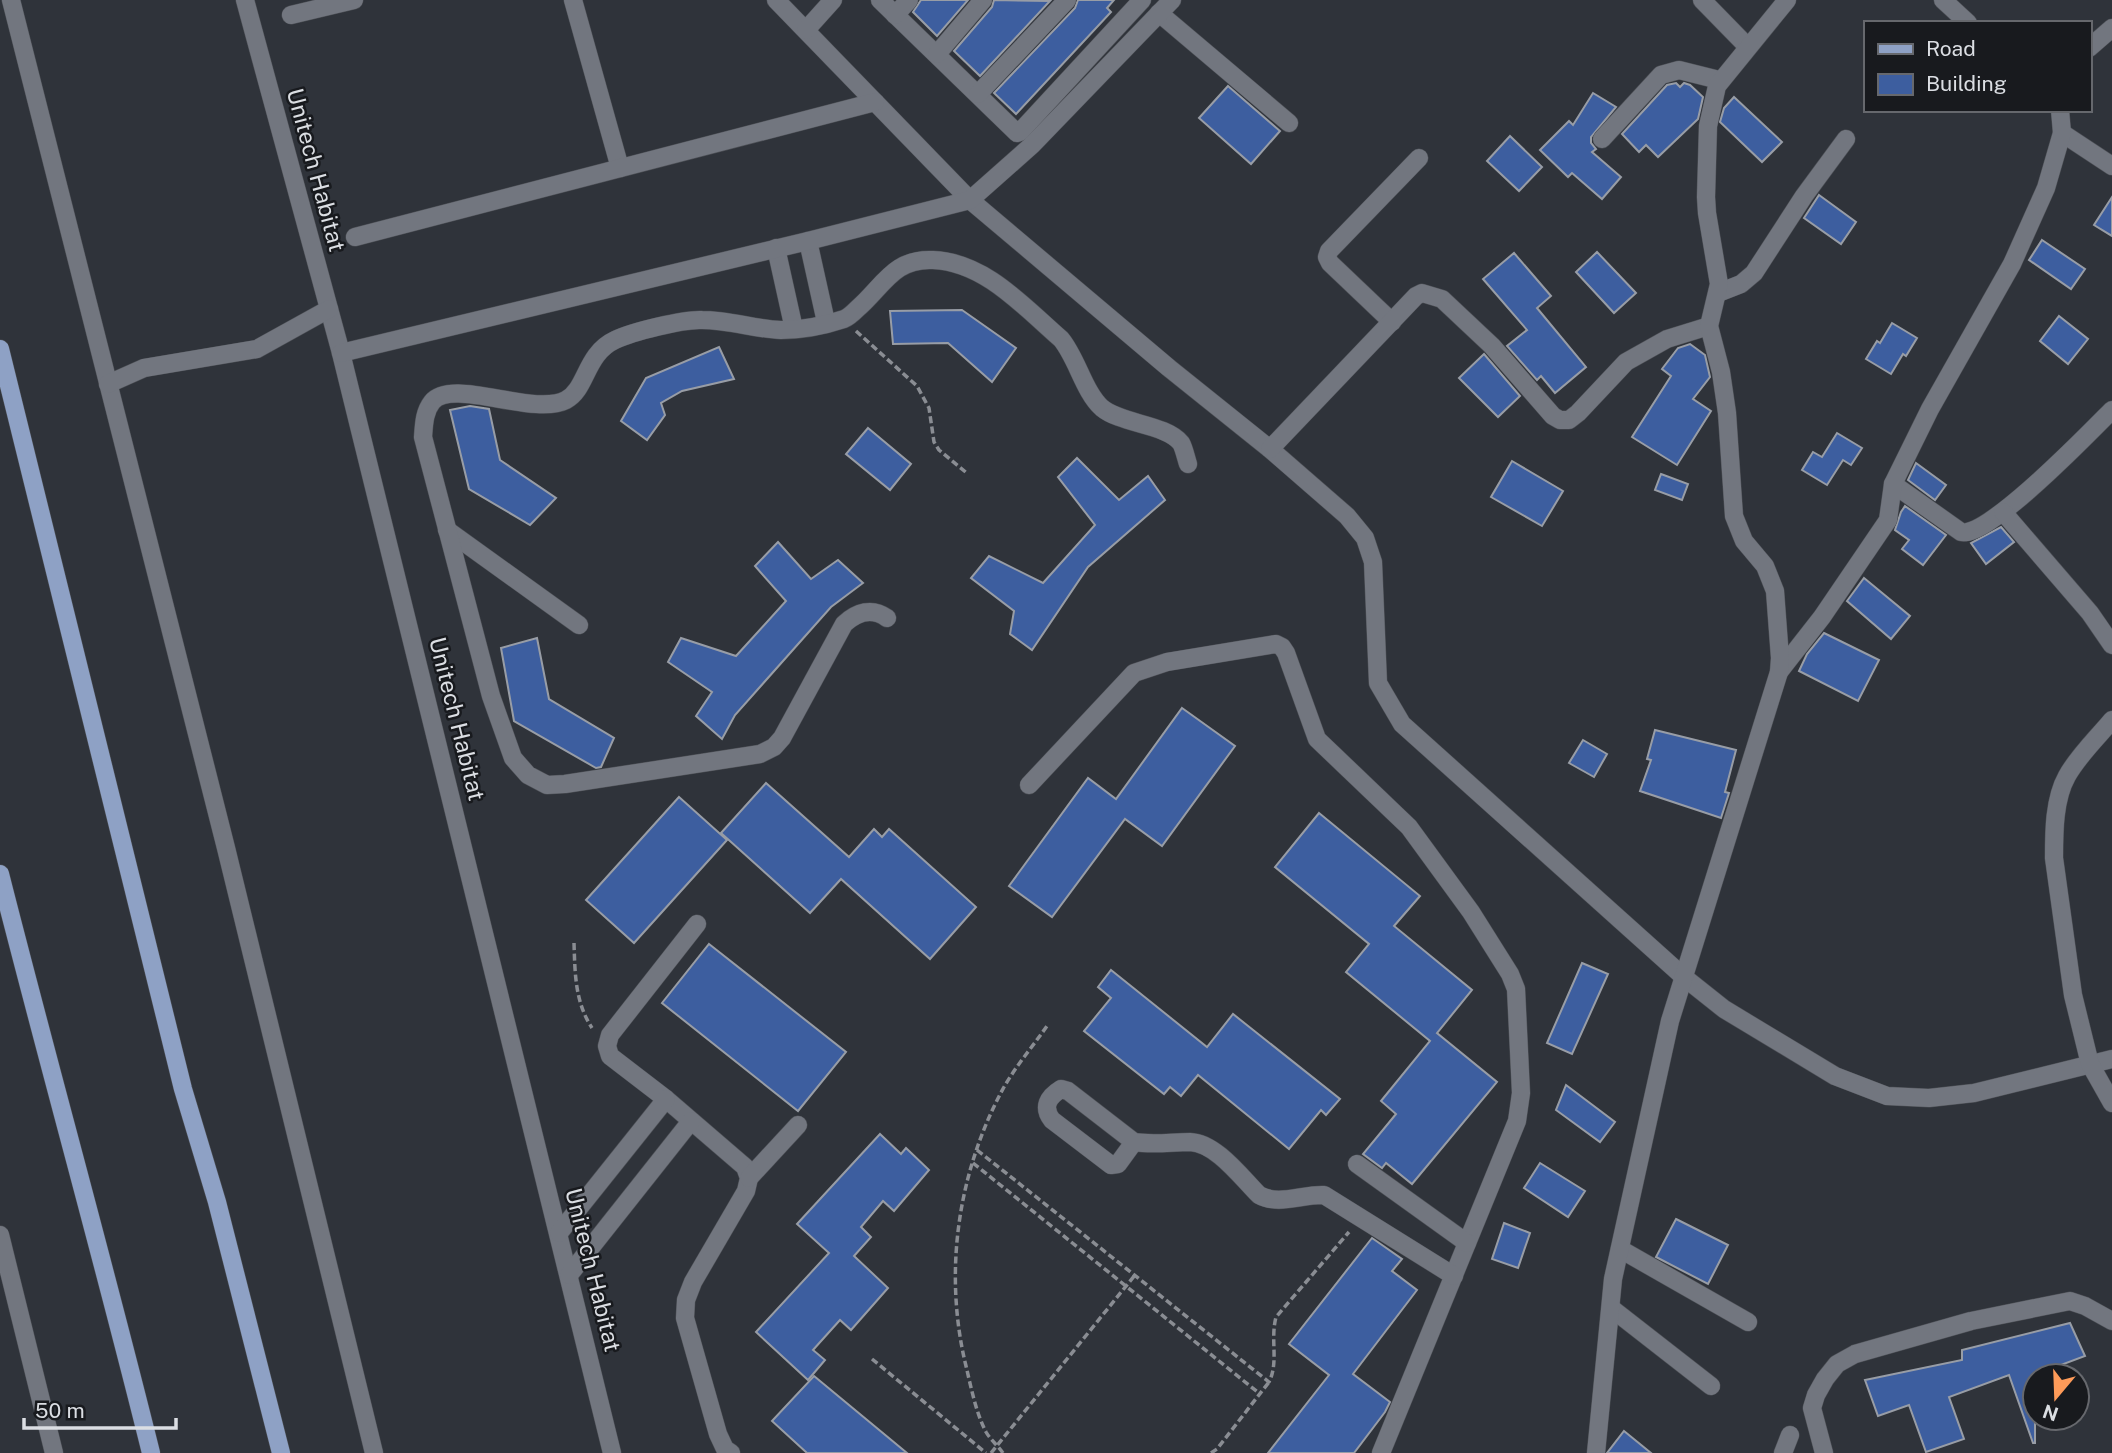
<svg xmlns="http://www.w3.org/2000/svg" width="2112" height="1453" viewBox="0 0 2112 1453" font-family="'Public Sans',sans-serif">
<rect width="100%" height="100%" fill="#2f333a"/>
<g fill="#3d5e9f" stroke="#989da6" stroke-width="2">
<path d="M921 0H968L937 36 913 12Z"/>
<path d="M994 0 1050 1 980 76 954 51 992 7Z"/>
<path d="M1078 0H1114L1107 8 1111 12 1016 114 994 93 1075 8Z"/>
<path d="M1676 83 1680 87 1684 83 1690 85 1703 97 1698 119 1658 157 1646 145 1639 152 1622 134 1667 85Z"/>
<path d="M1228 86 1280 131 1251 164 1199 118Z"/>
<path d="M1593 93 1616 107 1591 137V143L1596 149 1592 152 1621 177 1602 199 1572 173 1568 177 1540 150 1569 121 1573 125Z"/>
<path d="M1734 97 1782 142 1762 162 1720 122 1724 108Z"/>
<path d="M1510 136 1542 167 1519 191 1487 161Z"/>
<path d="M1819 195 1856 222 1841 244 1804 218Z"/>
<path d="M2112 197V236L2094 225Z"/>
<path d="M2042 240 2085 269 2071 289 2029 260Z"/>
<path d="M1597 252 1636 293 1614 313 1576 272Z"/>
<path d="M1514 253 1551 296 1537 308 1586 367 1555 393 1541 376 1537 380 1507 346 1527 330 1483 279Z"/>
<path d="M962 310 1016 348 992 382 948 343 893 344 890 311Z"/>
<path d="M2059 316 2088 339 2068 364 2040 341Z"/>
<path d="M1892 323 1917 338 1906 356 1903 354 1891 374 1866 359 1877 341 1880 343Z"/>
<path d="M1690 344 1705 355 1710 377 1693 399 1711 411 1677 465 1632 437 1671 376 1662 369 1678 348Z"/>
<path d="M719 347 734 379 682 391 661 403 665 415 647 440 621 421 646 378Z"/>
<path d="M1484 354 1520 396 1498 417 1459 378Z"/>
<path d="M470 406 489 409 500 460 556 498 530 525 469 489 450 410Z"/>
<path d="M868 428 911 464 890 490 846 454Z"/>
<path d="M1837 433 1862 448 1851 465 1843 460 1827 485 1802 470 1813 452 1822 457Z"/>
<path d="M1077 458 1119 500 1148 476 1165 500 1088 567 1032 650 1010 634 1014 611 971 578 989 556 1043 583 1095 525 1058 477Z"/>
<path d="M1512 461 1563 491 1542 526 1491 497Z"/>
<path d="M1916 463 1946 485 1935 500 1908 480Z"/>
<path d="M1661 474 1688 484 1682 500 1655 490Z"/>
<path d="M1905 506 1946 535 1923 565 1902 549 1909 540 1895 530 1901 512Z"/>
<path d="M2001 527 2014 542 1986 564 1971 543Z"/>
<path d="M778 542 811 579 838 560 863 583 831 607 735 715 722 739 696 716 712 692 668 662 681 638 736 656 786 601 755 566Z"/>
<path d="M1864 578 1910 616 1891 639 1847 601Z"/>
<path d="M1824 633 1879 660 1858 701 1799 671 1807 654Z"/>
<path d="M537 638 549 699 614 738 601 767 596 768 514 721 501 648Z"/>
<path d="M1182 708 1235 746 1162 846 1125 819 1052 917 1009 886 1088 778 1116 799Z"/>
<path d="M1655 730 1736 750 1725 792 1729 793 1721 818 1640 791 1651 760 1647 759Z"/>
<path d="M1583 740 1607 754 1594 777 1569 763Z"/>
<path d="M766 783 849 857 874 829 882 837 889 829 976 907 930 959 841 879 810 913 721 833Z"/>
<path d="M679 797 727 840 634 943 586 900Z"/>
<path d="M1319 813 1420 896 1394 926 1472 990 1437 1033 1497 1082 1412 1184 1386 1163 1382 1168 1363 1154 1396 1114 1381 1101 1430 1041 1346 972 1369 944 1275 867Z"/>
<path d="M709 944 846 1052 798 1111 662 1003Z"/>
<path d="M1582 963 1608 974 1572 1054 1547 1043Z"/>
<path d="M1111 970 1207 1047 1233 1014 1340 1099 1326 1115 1321 1110 1289 1149 1198 1075 1181 1096 1170 1087 1164 1094 1084 1031 1111 998 1098 987Z"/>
<path d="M1566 1085 1615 1122 1600 1142 1556 1110Z"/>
<path d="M880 1134 901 1154 906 1148 929 1170 894 1211 883 1201 861 1227 871 1237 854 1256 888 1288 851 1330 840 1320 813 1350 825 1360 808 1380 756 1332 829 1253 797 1224Z"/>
<path d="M1540 1163 1585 1191 1568 1217 1524 1188Z"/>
<path d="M1676 1219 1728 1245 1708 1284 1656 1257Z"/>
<path d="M1504 1223 1530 1233 1518 1268 1492 1259Z"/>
<path d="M1372 1238 1402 1259 1392 1271 1417 1290 1353 1374 1390 1402 1385 1412 1354 1453H1268L1329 1375 1289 1344Z"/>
<path d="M2070 1323 2085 1356 2050 1369 2053 1376H2035V1443H2033L2009 1375 1949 1397 1964 1439 1926 1452 1909 1405 1878 1416 1865 1380 1962 1360V1350Z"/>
<path d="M814 1376 907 1453H807L772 1421Z"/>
<path d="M1624 1431 1651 1453H1607Z"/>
</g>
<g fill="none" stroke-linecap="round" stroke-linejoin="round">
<g stroke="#4e5157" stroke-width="19">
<g id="minor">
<path d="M11 0 226 848 374 1453"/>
<path d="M245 0 341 353 612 1453"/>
<path d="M573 0 620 168"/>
<path d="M776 0 970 200 1169 368 1270 449 1347 516 1365 538 1373 562 1378 683 1402 724 1685 978 1724 1009 1835 1076 1887 1096 1929 1098 1974 1093 2112 1059"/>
<path d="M880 0 1017 133 1020 132 1142 0"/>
<path d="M1702 0 1747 46"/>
<path d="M1943 0 1968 23"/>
<path d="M1159 13 1289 123"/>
<path d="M291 15 354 0"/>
<path d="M895 15 909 0"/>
<path d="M806 30 833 0"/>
<path d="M2089 48 2112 28"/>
<path d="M937 54 983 0"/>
<path d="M978 94 1067 0"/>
<path d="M2062 133 2112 166"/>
<path d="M1602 139 1661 75 1679 70 1719 80"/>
<path d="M355 237 875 102"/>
<path d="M808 241 826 322"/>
<path d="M776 248 794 329"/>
<path d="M1718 293 1741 284 1754 273 1804 196 1846 139"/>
<path d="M1392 322 1330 263 1327 257 1329 251 1419 158"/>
<path d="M341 353 808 241 970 200 1032 145 1172 0"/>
<path d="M108 384 144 368 257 349 329 309"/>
<path d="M1270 449 1416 296 1422 293 1442 299 1492 346 1553 416 1560 420H1569L1578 413 1626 362 1667 339 1709 326"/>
<path d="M1893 484 1961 532C1986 540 2091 431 2112 410"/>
<path d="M2003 512 2090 613 2112 645"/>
<path d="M447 530 579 625"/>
<path d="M887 618C872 607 857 612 844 624L782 738 774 747 760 754 565 784 547 785 528 775 513 758 491 696 423 437C424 425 424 412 432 402 452 377 534 417 566 400 587 389 585 354 615 340 632 332 683 319 702 320 729 320 755 329 781 330 801 330 826 325 844 319 849 317 853 313 857 309 883 287 893 258 933 260 985 262 1024 307 1061 339 1077 358 1084 392 1102 408 1121 424 1166 424 1181 443 1184 448 1186 458 1188 464"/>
<path d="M1779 672 1822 617 1888 520 1893 484 1930 409 2012 264 2046 188 2062 133 2060 110"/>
<path d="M2112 720C2097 738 2078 756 2067 776 2054 799 2054 832 2054 858L2073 995 2090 1064 2112 1103"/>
<path d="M1029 785 1134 673 1167 662 1276 644 1282 647 1286 653 1317 739 1409 827 1471 912 1510 974 1516 989 1521 1093 1517 1121 1381 1453"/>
<path d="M697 924 610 1035 607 1046 610 1056 666 1099 745 1167 749 1178 746 1191 693 1282 686 1300 685 1318 718 1434 725 1449 731 1453"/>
<path d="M1134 1142 1118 1164 1111 1165 1052 1120C1042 1107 1048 1097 1061 1089L1068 1091 1134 1142C1153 1145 1171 1142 1190 1142 1216 1143 1241 1177 1259 1195 1279 1206 1302 1194 1324 1195L1454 1276"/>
<path d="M1357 1164 1467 1243"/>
<path d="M749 1178 798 1125"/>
<path d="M559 1233 666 1099"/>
<path d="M0 1235 54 1453"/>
<path d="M1620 1249 1748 1322"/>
<path d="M569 1275 691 1121"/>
<path d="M1611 1308 1711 1386"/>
<path d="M1596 1453 1613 1279 1670 1021 1779 672 1780 658 1775 591 1765 566 1744 541 1734 516 1727 413 1721 372 1709 326 1719 284 1707 213 1706 197 1708 126 1717 86 1787 0"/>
<path d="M1783 1453 1790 1435"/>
<path d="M1824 1453 1812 1408 1816 1395 1825 1379 1837 1364 1855 1354 1971 1321 2070 1301 2085 1306 2112 1321"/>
</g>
</g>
<g stroke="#4e5157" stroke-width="19">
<g id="major">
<path d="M0 349 183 1089 217 1202 281 1453"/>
<path d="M0 874C49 1067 103 1259 151 1453"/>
</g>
</g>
<g stroke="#8a8d93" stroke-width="3.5" stroke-dasharray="7 3.5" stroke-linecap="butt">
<path d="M856 331 917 386 929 408 934 442 939 450 968 474"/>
<path d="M574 943C575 974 575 1002 592 1028"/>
<path d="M977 1150 1269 1382C1279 1362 1270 1340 1276 1317L1349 1232"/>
<path d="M973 1163 1260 1394"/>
<path d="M872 1359 986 1453"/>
<path d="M991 1453 1135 1275"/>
<path d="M1003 1453C998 1446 990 1439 986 1432 976 1413 971 1387 966 1366 943 1272 958 1171 1004 1087 1016 1066 1033 1046 1047 1026"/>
<path d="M1211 1453 1217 1449 1269 1382"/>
</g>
<use href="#minor" stroke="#72767f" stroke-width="18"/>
<use href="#major" stroke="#8ea1c5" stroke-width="18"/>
</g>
<g text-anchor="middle" stroke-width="5" stroke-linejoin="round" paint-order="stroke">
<g font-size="23" fill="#dbdee3" stroke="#181a1e">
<text transform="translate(316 170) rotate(75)" y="8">Unitech Habitat</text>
<text transform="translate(457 719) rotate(76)" y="8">Unitech Habitat</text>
<text transform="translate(593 1270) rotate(76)" y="8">Unitech Habitat</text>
</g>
</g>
<rect x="1864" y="21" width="228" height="91" fill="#181a1e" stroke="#66686d" stroke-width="2"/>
<rect x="1878" y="44" width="35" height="10" fill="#8ea1c5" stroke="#66686d" stroke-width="2"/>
<text x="1926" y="56" font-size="21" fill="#dbdee3">Road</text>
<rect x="1878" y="74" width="35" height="21" fill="#3d5e9f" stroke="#66686d" stroke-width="2"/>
<text x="1926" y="91" font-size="21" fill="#dbdee3">Building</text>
<g transform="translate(2056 1397) rotate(199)"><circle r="33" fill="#181a1e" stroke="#66686d" stroke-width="2"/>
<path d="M0-5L12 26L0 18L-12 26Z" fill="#fe9b59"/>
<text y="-10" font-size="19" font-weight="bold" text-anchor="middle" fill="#dbdee3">N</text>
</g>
<path d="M24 1418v10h152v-10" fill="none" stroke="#dbdee3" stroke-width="3.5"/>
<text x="35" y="1418" font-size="21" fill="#dbdee3" stroke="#181a1e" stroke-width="5" paint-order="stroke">50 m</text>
</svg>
